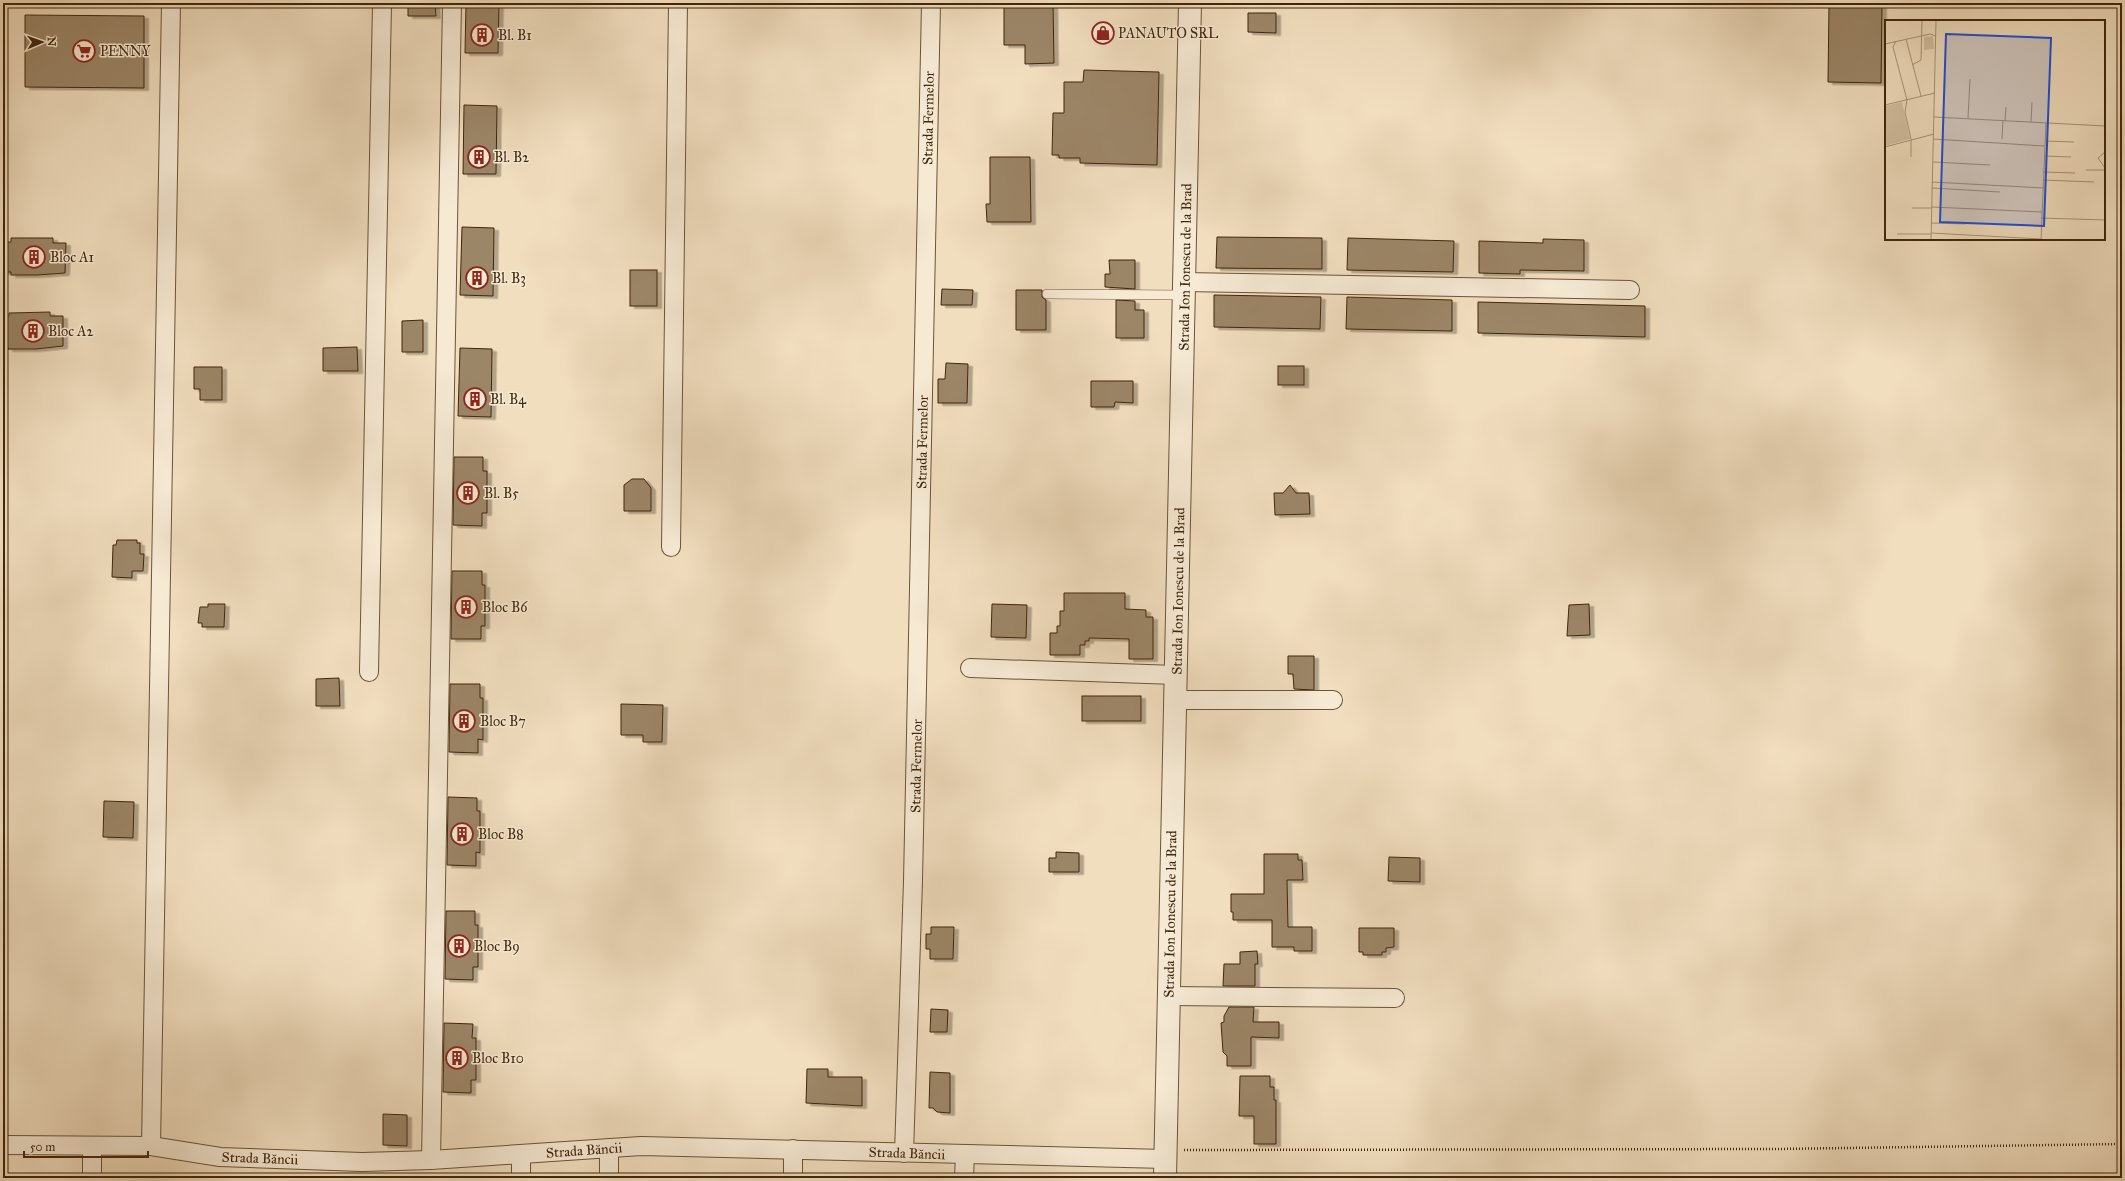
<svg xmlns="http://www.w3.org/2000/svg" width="2125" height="1181" viewBox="0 0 2125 1181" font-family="'IM FELL Great Primer',serif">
<defs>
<filter id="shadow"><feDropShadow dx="4.5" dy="2.5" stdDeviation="0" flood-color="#0004"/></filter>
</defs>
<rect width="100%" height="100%" fill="#f1debf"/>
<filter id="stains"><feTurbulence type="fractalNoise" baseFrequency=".005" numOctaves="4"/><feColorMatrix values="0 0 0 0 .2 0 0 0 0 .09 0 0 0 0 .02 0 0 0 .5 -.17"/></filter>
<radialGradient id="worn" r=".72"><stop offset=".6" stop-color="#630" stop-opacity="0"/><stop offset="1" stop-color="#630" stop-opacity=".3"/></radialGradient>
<g fill="#9c8667" stroke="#402608" filter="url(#shadow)">
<path d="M408 3H435L436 16H408Z"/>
<path d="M466 3H499L498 53H465Z"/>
<path d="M1004 3H1053L1054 63 1025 64V45H1004Z"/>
<path d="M1829 3H1882L1881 83 1828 82Z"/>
<path d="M1248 13H1276V33L1248 32Z"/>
<path d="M25 15 144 16V88L25 87Z"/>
<path d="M1084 70 1159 72 1157 165 1080 163V158H1059V155H1052L1053 113H1064V82H1083Z"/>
<path d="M464 105 497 106 496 174H463Z"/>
<path d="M990 157H1030L1031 222H987L986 204H990Z"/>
<path d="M462 227 494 228 493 296 460 295Z"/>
<path d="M1217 237 1322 238V269L1216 268Z"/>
<path d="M11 238H53V243H66L65 273 37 275H11V272H3V242H11Z"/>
<path d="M1348 238 1454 241 1453 272 1347 270Z"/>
<path d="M1543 239 1584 240V271L1520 270V274L1479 273V241L1543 243Z"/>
<path d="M1109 260H1135V289L1105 287V274H1110Z"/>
<rect x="630" y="270" width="27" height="36"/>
<path d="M942 289 973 290 972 305H941Z"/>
<path d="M1016 290H1042V297L1046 300V330H1016Z"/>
<path d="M1214 295 1321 297 1320 329 1214 327Z"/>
<path d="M1347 297 1452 300V331L1346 329Z"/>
<path d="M1116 300 1135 301V310H1144V338H1116Z"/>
<path d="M1478 302 1645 306V337L1478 333Z"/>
<path d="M50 312V316H63V346L36 349H8V347H3V316H9V313Z"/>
<path d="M423 320V352H402V321Z"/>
<path d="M357 347 358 371H323V348Z"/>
<path d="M460 348 492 349 491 417 458 416Z"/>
<path d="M946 363 968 364 967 403H938V379H945Z"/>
<rect x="1278" y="366" width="26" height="19"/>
<path d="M194 367H222V400H200V389H194Z"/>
<path d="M1091 381H1133V403L1115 402 1114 407H1091Z"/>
<path d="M454 457H483V471H487V513H482V526L453 525Z"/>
<path d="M632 479H644L651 488V511H624V485Z"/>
<path d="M1290 485 1296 493H1309L1310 514 1275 515 1274 493H1283Z"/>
<path d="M117 540H137V543H140V554H144L143 571H132V578L112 577 113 545H116Z"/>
<path d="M452 571H482V585H485V626H481V639H451Z"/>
<path d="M1064 593H1125V609L1146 610V617H1153V659H1129V639L1089 638V641H1085V645H1080V655H1050V633H1057V626H1060V611H1064Z"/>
<path d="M208 604H225L224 627H202V623H198L200 607H208Z"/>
<path d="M992 604 1027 605 1026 638 991 637Z"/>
<path d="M1589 604 1590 635 1567 636 1569 605Z"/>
<path d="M1288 656H1314V690L1294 689 1293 674H1288Z"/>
<path d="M339 678 340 706H316V679Z"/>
<path d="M450 684H480V698H483V740L478 739V753L449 752Z"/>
<rect x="1082" y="696" width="59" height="25"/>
<path d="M621 704 663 705 662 742H643V735H621Z"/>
<path d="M448 797 477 798V811H480V853L476 852V866L447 865Z"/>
<path d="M104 801 134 802 133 838 103 837Z"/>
<path d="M1056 852 1079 853V872H1049V858H1056Z"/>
<path d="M1264 854H1298V860H1302L1303 880H1287L1288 927H1312V951H1294V947H1272V920H1233V912H1231V894H1264Z"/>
<path d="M1389 857 1420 858V882L1388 881Z"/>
<path d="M446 911H475V925H478V967H473V980L445 979Z"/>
<path d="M931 927H954L953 959H930V949H926V934H931Z"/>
<path d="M1359 928H1394V947L1386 948V952H1382V955H1363V952H1359Z"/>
<path d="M1257 951 1258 964H1255V986H1223L1224 964H1240V952Z"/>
<path d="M1229 1007H1254L1253 1022H1279V1038L1251 1037V1066H1227V1056L1223 1052 1221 1023 1224 1022V1016Z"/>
<path d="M931 1009 948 1010 947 1032H930Z"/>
<path d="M444 1023 473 1024 472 1038H476V1080H471V1093L443 1092Z"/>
<path d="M807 1069H828V1077H862V1106L806 1103Z"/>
<path d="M930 1072 950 1073V1113L937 1112 933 1108H929Z"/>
<path d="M1240 1076H1270V1087H1274V1100H1276V1144H1254V1116H1239Z"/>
<path d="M383 1114 407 1115V1146L383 1145Z"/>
</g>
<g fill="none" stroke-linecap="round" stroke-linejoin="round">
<g stroke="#6c5436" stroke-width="10">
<path id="service" d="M1047 294 1184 295"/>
</g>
<g stroke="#6c5436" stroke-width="20">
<g id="minor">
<path d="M1184 282 1630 290"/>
<path d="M671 547 678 3"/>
<path d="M970 668 1176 675"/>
<path d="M369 672 382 3"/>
<path d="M1175 700H1333"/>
<path d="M1168 996 1395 998"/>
<path d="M3 1145 151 1146 220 1157 362 1162 431 1160 641 1146 1165 1159"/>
<path d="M151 1146 171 3"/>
<path d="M904 1153 913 881 931 3"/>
<path d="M431 1160 452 3"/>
<path d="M92 1178V1146"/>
<path d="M521 1178V1155"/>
<path d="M609 1178V1148"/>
<path d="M793 1178V1149"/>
<path d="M964 1178 965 1154"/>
</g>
</g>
<g stroke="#6c5436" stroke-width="24">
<path id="tertiary" d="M1165 1178 1190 3"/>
</g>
<path stroke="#402608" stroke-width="2.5" stroke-dasharray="1 2" stroke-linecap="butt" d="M1184 1150 1777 1149 2122 1144"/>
<use href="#service" stroke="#f6ead5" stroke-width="9"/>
<use href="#minor" stroke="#f6ead5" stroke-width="18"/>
<use href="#tertiary" stroke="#f6ead5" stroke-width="22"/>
</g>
<defs>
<g id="shop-ring" transform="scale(1.15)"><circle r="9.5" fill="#f6ead5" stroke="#8f2418" stroke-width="1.5"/><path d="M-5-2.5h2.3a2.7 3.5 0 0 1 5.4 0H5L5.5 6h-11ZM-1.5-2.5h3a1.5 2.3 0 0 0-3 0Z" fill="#8f2418"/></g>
<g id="building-ring" transform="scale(1.15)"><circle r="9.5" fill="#f6ead5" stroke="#8f2418" stroke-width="1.5"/><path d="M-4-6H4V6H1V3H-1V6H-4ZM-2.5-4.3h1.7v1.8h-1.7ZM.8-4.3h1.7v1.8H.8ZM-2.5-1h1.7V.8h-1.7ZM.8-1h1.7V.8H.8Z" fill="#8f2418"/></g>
<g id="supermarket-ring" transform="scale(1.15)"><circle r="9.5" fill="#f6ead5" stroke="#8f2418" stroke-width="1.5"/><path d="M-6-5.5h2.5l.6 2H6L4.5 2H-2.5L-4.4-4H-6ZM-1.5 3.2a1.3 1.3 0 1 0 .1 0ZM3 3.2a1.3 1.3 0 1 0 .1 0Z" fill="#8f2418"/></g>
</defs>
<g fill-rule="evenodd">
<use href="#shop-ring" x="1103" y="33"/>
<use href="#building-ring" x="482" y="35"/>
<use href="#supermarket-ring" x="84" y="51"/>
<use href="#building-ring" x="479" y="157"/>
<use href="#building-ring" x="34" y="257"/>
<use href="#building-ring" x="477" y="278"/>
<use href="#building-ring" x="33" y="331"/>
<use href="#building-ring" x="475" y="399"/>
<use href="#building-ring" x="468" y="493"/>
<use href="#building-ring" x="466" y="607"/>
<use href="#building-ring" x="464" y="721"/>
<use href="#building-ring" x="462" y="834"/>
<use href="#building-ring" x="459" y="946"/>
<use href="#building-ring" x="457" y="1058"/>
</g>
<g text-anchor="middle" stroke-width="3" stroke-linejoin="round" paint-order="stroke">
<g font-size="14" fill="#402608" stroke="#f6ead5" text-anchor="start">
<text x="1118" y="38">PANAUTO SRL</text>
<text x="498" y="40">Bl. B1</text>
<text x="100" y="56">PENNY</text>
<text x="494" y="162">Bl. B2</text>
<text x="50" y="262">Bloc A1</text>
<text x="492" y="283">Bl. B3</text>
<text x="48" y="336">Bloc A2</text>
<text x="490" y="404">Bl. B4</text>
<text x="484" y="498">Bl. B5</text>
<text x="482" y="612">Bloc B6</text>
<text x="480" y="726">Bloc B7</text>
<text x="478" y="839">Bloc B8</text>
<text x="474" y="951">Bloc B9</text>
<text x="472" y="1063">Bloc B10</text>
</g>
<g font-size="14" fill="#402608" stroke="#f6ead5">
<text transform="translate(928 118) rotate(-89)" y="5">Strada Fermelor</text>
<text transform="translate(1185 267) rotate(-89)" y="5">Strada Ion Ionescu de la Brad</text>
<text transform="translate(922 442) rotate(-89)" y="5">Strada Fermelor</text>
<text transform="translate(1178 591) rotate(-89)" y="5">Strada Ion Ionescu de la Brad</text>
<text transform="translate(916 766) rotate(-89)" y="5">Strada Fermelor</text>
<text transform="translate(1170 914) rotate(-89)" y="5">Strada Ion Ionescu de la Brad</text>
<text transform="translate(584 1150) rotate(-4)" y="5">Strada Băncii</text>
<text transform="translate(907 1153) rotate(2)" y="5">Strada Băncii</text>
<text transform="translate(260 1158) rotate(2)" y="5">Strada Băncii</text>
</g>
</g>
<g transform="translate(1885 20)">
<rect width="220" height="220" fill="#f1debf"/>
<path d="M48 16 49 29 39 30V17ZM17 82 25 119 0 126V86Z" fill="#d3bfa0"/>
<path fill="none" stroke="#aa9476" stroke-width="1" d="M21 19 36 76M11 21 8 27 22 80 20 92 26 119V137M0 24 45 14 51 16M27 45 36 40 37 0M0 85 50 73M49 97 220 106M83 98 85 59M120 101 121 87M146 102 147 82M48 119 159 126M117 119 118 100M160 121 189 122M0 127 49 114M220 132 213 138 220 148M159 136 186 137M48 142 105 145M201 150H220M158 152 190 153M158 160 209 162M47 162 159 168M47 168 115 172M47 187 157 192M27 188H47M156 198 220 200M46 203 81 204M46 213 156 219M12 214H46M46 220 51 0M156 220 161 103"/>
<path fill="#1d4ed8" fill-opacity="0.15" stroke="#1d4ed8" stroke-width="2" d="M61 14 166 18 159 206 55 202Z"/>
<rect width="220" height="220" fill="none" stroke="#402608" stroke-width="2"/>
</g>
<rect width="2125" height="1181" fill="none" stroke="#f1debf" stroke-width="16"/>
<rect x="4" y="4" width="2117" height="1173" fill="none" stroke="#402608" stroke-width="2"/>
<rect x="8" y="8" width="2109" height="1165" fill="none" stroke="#402608"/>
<g transform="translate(42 42) rotate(88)" stroke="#f6ead5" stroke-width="3" paint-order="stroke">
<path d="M0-3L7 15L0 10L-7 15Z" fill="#402608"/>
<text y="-6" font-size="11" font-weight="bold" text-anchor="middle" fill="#402608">N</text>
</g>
<path d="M24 1151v6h124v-6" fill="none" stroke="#402608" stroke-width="2"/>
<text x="30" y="1151" font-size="12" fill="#402608" stroke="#f6ead5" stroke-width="3" paint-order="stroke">50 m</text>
<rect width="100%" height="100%" filter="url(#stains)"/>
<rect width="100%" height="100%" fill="url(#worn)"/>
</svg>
